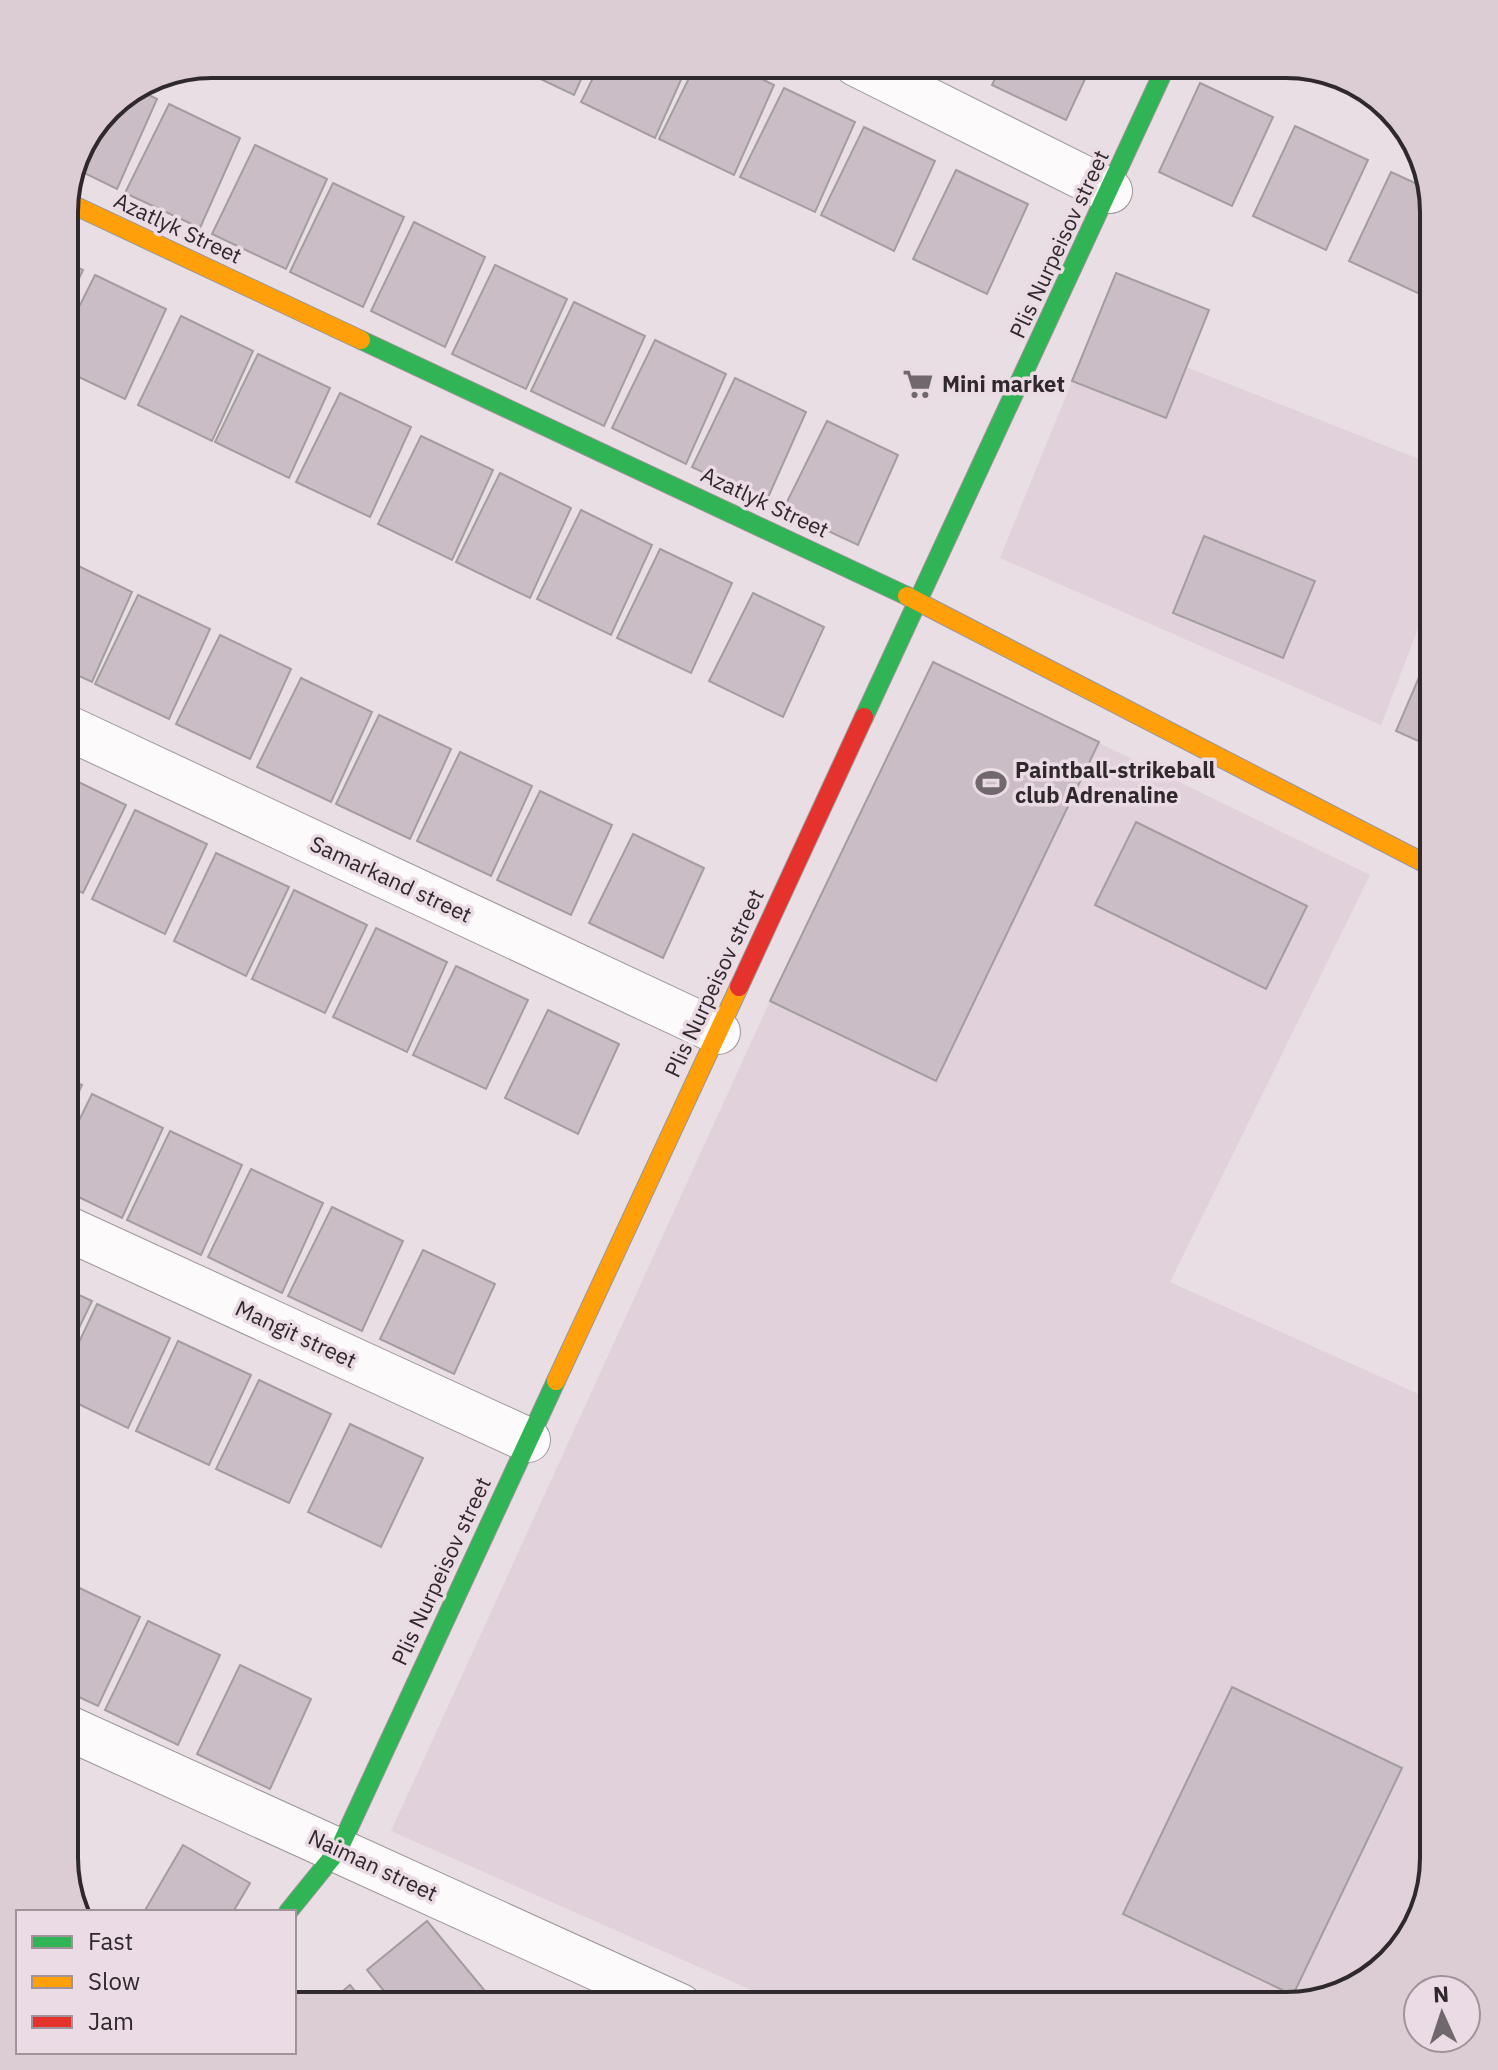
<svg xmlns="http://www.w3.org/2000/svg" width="1498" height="2070" viewBox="0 0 1498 2070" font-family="'IBM Plex Sans',sans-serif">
<rect width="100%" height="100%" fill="#e8dee3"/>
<g fill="#e1d1da">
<path d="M1186 367 1434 465V587L1381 725 1000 558 1072 381 1165 418Z"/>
<path d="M933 662 1370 875 1170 1282 1434 1401V1858L1414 1932 1360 1986 1286 2006H787L391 1831 770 1001Z"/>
</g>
<g fill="#cbbdc5" stroke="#a39da0" stroke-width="2">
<path d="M509 64H588L574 95Z"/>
<path d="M600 64H688L655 138 581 102Z"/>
<path d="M696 64H731L774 85 734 175 659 139Z"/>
<path d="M947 64H980L974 77Z"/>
<path d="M1002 64H1092L1066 120 992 85Z"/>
<path d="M1200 83 1273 117 1232 206 1159 172Z"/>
<path d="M784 88 855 122 815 212 740 177Z"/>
<path d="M141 91 157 99 117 189 74 168 79 146 114 101Z"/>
<path d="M169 104 240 138 200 228 125 193Z"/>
<path d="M1295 126 1368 160 1326 250 1253 216Z"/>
<path d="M864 127 935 161 894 251 821 215Z"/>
<path d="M255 145 327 179 286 269 212 234Z"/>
<path d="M956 170 1028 204 987 294 913 259Z"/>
<path d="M1391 172 1428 189 1434 212V269L1422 295 1349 261Z"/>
<path d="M333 183 404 217 363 307 290 272Z"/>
<path d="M414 222 485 257 445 347 371 311Z"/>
<path d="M64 261 83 270 64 311Z"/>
<path d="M495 265 567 299 526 389 452 354Z"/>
<path d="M1116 273 1209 310 1166 418 1072 381Z"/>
<path d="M95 275 166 309 125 399 64 370V337Z"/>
<path d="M574 302 645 336 604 426 531 391Z"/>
<path d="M181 316 253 351 212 441 138 405Z"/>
<path d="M655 340 726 374 686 464 612 428Z"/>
<path d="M258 354 330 388 289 478 215 442Z"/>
<path d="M735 378 806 412 766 502 692 467Z"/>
<path d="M340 393 411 427 370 517 296 482Z"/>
<path d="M827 421 898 455 858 545 783 510Z"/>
<path d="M421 436 493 470 452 560 378 524Z"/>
<path d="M500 473 571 508 530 598 456 562Z"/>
<path d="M581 510 652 545 611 635 537 599Z"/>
<path d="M1204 536 1315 581 1283 658 1173 613Z"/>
<path d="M660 549 732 583 691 673 617 638Z"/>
<path d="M64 559 132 592 92 682 64 669Z"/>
<path d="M753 593 824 627 783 717 709 681Z"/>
<path d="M138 595 210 629 169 719 95 684Z"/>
<path d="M220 635 291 669 250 759 176 724Z"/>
<path d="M1426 661 1434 664V748L1396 731Z"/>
<path d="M933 662 1099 742 936 1081 770 1001Z"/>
<path d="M301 678 372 712 331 802 257 767Z"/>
<path d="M379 715 451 749 410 839 336 804Z"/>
<path d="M460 752 532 786 491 876 417 841Z"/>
<path d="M64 775 126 805 83 893 64 884Z"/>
<path d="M540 791 612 825 571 915 497 880Z"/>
<path d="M135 810 207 844 165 934 92 899Z"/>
<path d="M1136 822 1307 906 1266 989 1095 905Z"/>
<path d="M633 834 704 868 663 958 589 923Z"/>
<path d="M216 853 289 887 246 976 174 941Z"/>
<path d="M294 890 367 925 325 1013 252 979Z"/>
<path d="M376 928 447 962 407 1052 333 1017Z"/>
<path d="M456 966 528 1000 486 1089 413 1055Z"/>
<path d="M548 1010 619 1044 578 1134 505 1098Z"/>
<path d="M64 1077 82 1085 64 1125Z"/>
<path d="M92 1094 163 1128 122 1218 64 1190V1151Z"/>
<path d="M170 1131 242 1165 201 1255 127 1220Z"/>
<path d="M251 1169 323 1203 282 1293 208 1257Z"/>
<path d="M332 1207 403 1241 362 1331 288 1296Z"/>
<path d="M423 1250 495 1284 454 1374 380 1339Z"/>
<path d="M64 1288 92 1301 64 1359Z"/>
<path d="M97 1304 170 1338 128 1428 64 1397V1374Z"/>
<path d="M178 1341 251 1375 209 1465 136 1431Z"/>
<path d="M259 1380 331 1414 289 1503 216 1469Z"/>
<path d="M350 1424 423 1458 381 1547 308 1512Z"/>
<path d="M67 1582 140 1617 98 1706 64 1690V1590Z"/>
<path d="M148 1621 220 1655 178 1745 105 1710Z"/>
<path d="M240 1665 311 1699 270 1789 197 1754Z"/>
<path d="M1232 1687 1402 1768 1293 1995 1123 1914Z"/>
<path d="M183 1845 250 1883 233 1912H144Z"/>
<path d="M427 1921 490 1997 479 2006H396L367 1970Z"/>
<path d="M350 1985 367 2006H325Z"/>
</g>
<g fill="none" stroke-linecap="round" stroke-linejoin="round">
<g stroke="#9c9599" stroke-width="46">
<g id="street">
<path d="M856 64 1110 191"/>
<path d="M64 726 718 1032"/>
<path d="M64 1227 528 1440"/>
<path d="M64 1726 680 2006"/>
</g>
</g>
<g stroke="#9c9599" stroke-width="20">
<g id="fast">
<path d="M361 340 907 596"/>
<path d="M864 717 1167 64"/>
<path d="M288 1912 339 1849 556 1381"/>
</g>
</g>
<g stroke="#9c9599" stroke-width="20">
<g id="slow">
<path d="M65 201 361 340"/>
<path d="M907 596 1434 868"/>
<path d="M556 1381 739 987"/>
</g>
</g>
<g stroke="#9c9599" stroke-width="20">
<path id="jam" d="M739 987 864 717"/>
</g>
<use href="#street" stroke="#fcfafb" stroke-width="44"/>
<use href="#fast" stroke="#30b455" stroke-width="18"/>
<use href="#slow" stroke="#ff9f0a" stroke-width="18"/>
<use href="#jam" stroke="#e5322d" stroke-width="18"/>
</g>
<defs>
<g id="supermarket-bare" transform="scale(2.4)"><path d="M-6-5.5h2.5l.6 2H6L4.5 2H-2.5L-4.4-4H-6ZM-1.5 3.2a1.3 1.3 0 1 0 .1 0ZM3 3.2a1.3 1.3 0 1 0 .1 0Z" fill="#70686d" stroke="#ebdbe4" stroke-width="2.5" paint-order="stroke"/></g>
<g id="stadium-bare" transform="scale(2.4)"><path d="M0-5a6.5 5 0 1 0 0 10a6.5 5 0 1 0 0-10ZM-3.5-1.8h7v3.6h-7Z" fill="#70686d" stroke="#ebdbe4" stroke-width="2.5" paint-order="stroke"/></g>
</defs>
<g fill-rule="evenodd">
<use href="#supermarket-bare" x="918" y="384"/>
<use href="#stadium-bare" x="991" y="783"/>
</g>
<g text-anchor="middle" stroke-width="7" stroke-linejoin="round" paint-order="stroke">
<g font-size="22" fill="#2f292d" stroke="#ebdbe4">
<text transform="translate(178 228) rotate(25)" y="8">Azatlyk Street</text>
<text transform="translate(1059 244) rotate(-65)" y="8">Plis Nurpeisov street</text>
<text transform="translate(765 502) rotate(25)" y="8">Azatlyk Street</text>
<text transform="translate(391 879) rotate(25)" y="8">Samarkand street</text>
<text transform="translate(714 983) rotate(-65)" y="8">Plis Nurpeisov street</text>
<text transform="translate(296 1334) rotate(25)" y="8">Mangit street</text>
<text transform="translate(441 1571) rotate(-65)" y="8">Plis Nurpeisov street</text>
<text transform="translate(373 1865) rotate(25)" y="8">Naiman street</text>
</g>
<g font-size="22" font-weight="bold" fill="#2f292d" stroke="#ebdbe4" text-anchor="start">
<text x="942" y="392">Mini market</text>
<text x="1015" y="778">Paintball-strikeball<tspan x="1015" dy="25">club Adrenaline</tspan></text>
</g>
</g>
<path d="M0 0H1498V2070H0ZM212 78H1286A134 134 0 0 1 1420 212V1858A134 134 0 0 1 1286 1992H212A134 134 0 0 1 78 1858V212A134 134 0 0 1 212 78Z" fill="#dccdd5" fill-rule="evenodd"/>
<path fill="none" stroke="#2f292d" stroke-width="4" d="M212 78H1286A134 134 0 0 1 1420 212V1858A134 134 0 0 1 1286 1992H212A134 134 0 0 1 78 1858V212A134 134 0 0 1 212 78Z"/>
<rect x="16" y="1910" width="280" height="144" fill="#ebdbe4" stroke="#a0949b" stroke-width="2"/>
<rect x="32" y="1936" width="40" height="12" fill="#30b455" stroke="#a0949b" stroke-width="2"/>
<text x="88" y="1950" font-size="24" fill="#2f292d">Fast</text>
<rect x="32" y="1976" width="40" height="12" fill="#ff9f0a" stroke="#a0949b" stroke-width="2"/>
<text x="88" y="1990" font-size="24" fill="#2f292d">Slow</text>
<rect x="32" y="2016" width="40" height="12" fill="#e5322d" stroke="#a0949b" stroke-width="2"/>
<text x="88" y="2030" font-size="24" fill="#2f292d">Jam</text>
<g transform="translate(1442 2014) rotate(357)"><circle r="38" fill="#ebdbe4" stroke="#a0949b" stroke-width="2"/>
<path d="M0-6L14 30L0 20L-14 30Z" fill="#70686d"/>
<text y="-12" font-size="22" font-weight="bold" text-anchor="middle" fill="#2f292d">N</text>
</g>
</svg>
